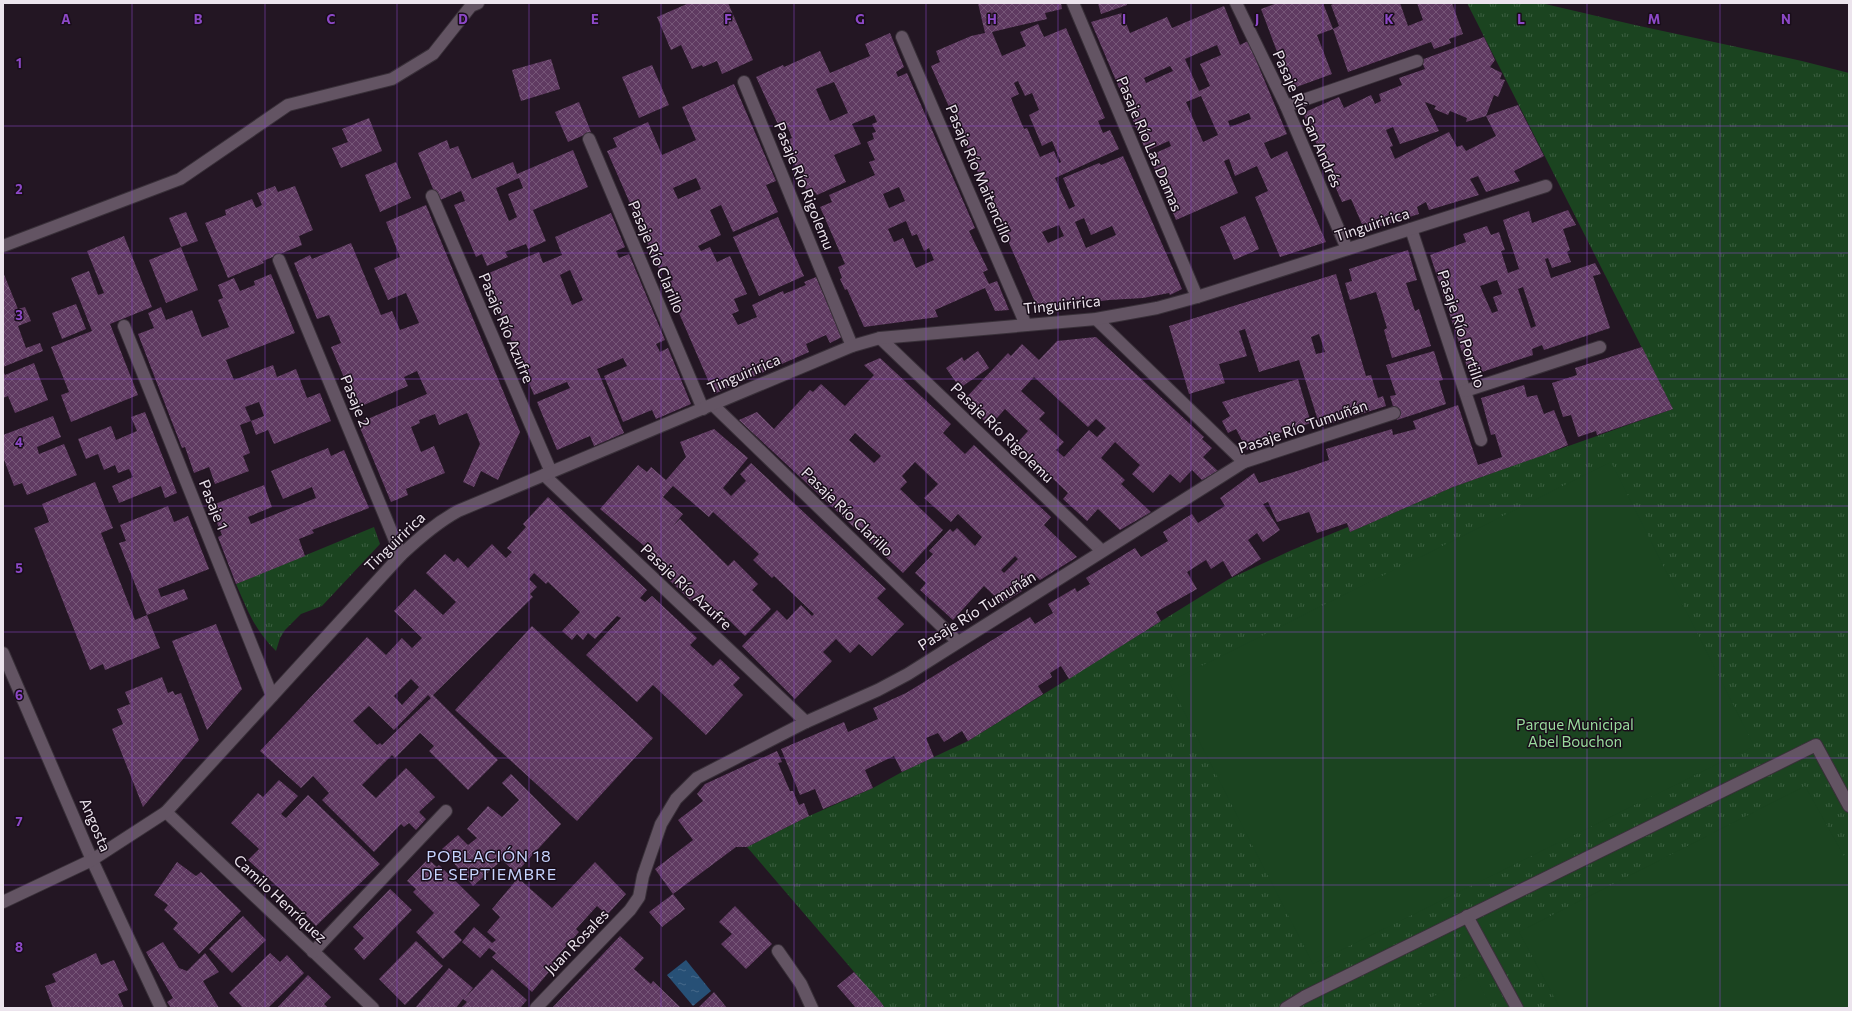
<svg xmlns="http://www.w3.org/2000/svg" width="1852" height="1011" viewBox="0 0 1852 1011" font-family="Commissioner,sans-serif">
<defs>
<pattern id="grass-tufts" width="24" height="20" patternUnits="userSpaceOnUse"><rect width="24" height="20" fill="#1b4420"/><path d="M3 7l-1-3M5 7V3M7 7l1-3M15 17l-1-3M17 17v-4M19 17l1-3" fill="none" stroke="#3c5f41"/></pattern>
<pattern id="water-ripples" width="26" height="14" patternUnits="userSpaceOnUse"><rect width="26" height="14" fill="#275076"/><path d="M2 4q2-2 4 0t4 0M15 11q2-2 4 0t4 0" fill="none" stroke="#46698a"/></pattern>
<pattern id="building-cross-hatch" width="8" height="8" patternUnits="userSpaceOnUse"><rect width="8" height="8" fill="#5f3a61"/><path d="M0 0l8 8M0 8l8-8" fill="none" stroke="#765678"/></pattern>
</defs>
<rect width="100%" height="100%" fill="#231623"/>
<g fill="url(#grass-tufts)">
<path d="M1467 3H1541L1635 25 1802 61 1849 73V1008H885L747 847 809 816 873 788 902 772 968 741 1229 579 1292 550 1348 527 1350 532 1453 487 1673 409Z"/>
<path d="M374 527 380 544 322 606 301 614 285 630 280 638 276 651C254 629 248 611 236 584Z"/>
</g>
<g fill="#1b4420">
<path d="M1611 462 1754 746 1313 964 1169 682Z"/>
<path d="M1805 786 1849 865V1008H1560L1519 932Z"/>
<path d="M1473 973 1492 1008H1414Z"/>
</g>
<path fill="url(#water-ripples)" d="M686 960 711 991 693 1006 667 975Z"/>
<g fill="url(#building-cross-hatch)" fill-rule="evenodd">
<path d="M689 3H728L753 60 722 74 717 61 703 67 702 65 692 69 681 45 671 50 657 17Z"/>
<path d="M978 3H1061L1062 9 1045 13 1047 19 992 32 1002 56 1026 46 1020 32 1038 24 1044 37 1066 28 1105 118 1098 121 1103 133 1110 130 1119 149 1055 178 1069 209 1075 206 1063 178 1099 163 1101 165 1123 156 1182 289 1170 295 1169 293 1143 298 1109 300 1038 309 931 66 940 62 936 51 971 36 985 33ZM1018 81 1025 96 1032 93 1039 110 1029 115 1042 146 1052 141 1061 162 1059 163 1054 151 1040 157 1027 128 1024 129 1011 98 1019 94 1014 83ZM1084 218 1091 235 1112 226 1116 235 1086 248 1075 222ZM1059 225 1064 236 1048 243 1042 232Z"/>
<path d="M1098 3H1127V5L1101 14Z"/>
<path d="M1277 3H1315V4L1323 3 1333 29 1317 35 1332 74 1291 89 1261 9Z"/>
<path d="M1336 3H1400L1408 26 1423 20 1417 3H1452L1463 34 1449 39 1451 43 1434 49 1431 42 1348 72 1333 29 1339 26 1331 5Z"/>
<path d="M1224 6 1240 45 1248 41 1287 134 1264 143 1271 159 1287 151 1326 242 1280 257 1255 197 1268 191 1257 166 1235 176 1229 159 1224 161 1238 193 1176 220 1149 156 1171 146 1169 141 1146 151 1091 22 1122 13 1130 33 1167 17 1172 28ZM1217 45 1221 55 1200 64 1210 86 1199 91 1185 59ZM1170 66 1173 71 1146 83 1144 78ZM1201 96 1218 135 1203 142 1186 102ZM1249 113 1251 119 1230 127 1228 121Z"/>
<path d="M890 33 904 67 896 72 898 77 907 73 975 228 969 231 988 270 983 272 989 284 997 281 1009 310 995 311 985 288 935 310 938 317 864 327 847 289 845 290 840 279 842 278 838 267 845 264 820 207 832 202 829 195 875 175 869 162 875 160 867 142 874 139 872 133 876 132 872 124 877 122 874 115 852 124 861 144 834 155 846 182 817 195 815 192 808 194 784 141 792 138 788 128 781 131 756 77 783 65 784 67 820 51 830 73 870 56 865 44ZM834 82 848 113 830 121 816 89ZM899 187 905 201 889 208 883 194ZM906 221 912 236 917 234 924 251 929 248 934 260 916 268 903 238 894 242 888 229Z"/>
<path d="M1484 37 1495 60 1490 67 1502 73 1500 79 1505 80 1498 97 1494 95 1486 116 1466 122 1467 118 1450 111 1448 115 1434 109 1436 106 1425 102 1439 131 1400 144 1393 127 1386 130 1393 146 1390 147 1395 159 1449 132 1457 147 1462 145 1466 151 1496 136 1486 116 1518 105 1544 156 1514 171 1520 181 1486 192 1478 176 1470 179 1479 195 1429 210 1426 202 1417 207 1419 214 1365 231 1351 199 1342 202 1303 113 1339 97 1344 108 1371 95 1375 104 1381 101 1379 94 1402 85 1399 78 1425 69 1421 60Z"/>
<path d="M551 59 560 89 521 101 512 70Z"/>
<path d="M652 65 669 105 639 118 622 77Z"/>
<path d="M734 84 776 181 766 185 778 212 733 232 721 205 710 210 721 235 698 246 701 251 710 247 717 262 730 256 747 294 734 299 739 311 732 314 738 325 757 317 752 305 783 291 784 294 806 285 804 282 816 277 842 337 830 343 826 335 806 344 809 352 714 394 666 283 673 280 667 266 659 269 607 151 617 147 613 138 648 122 662 155 696 140 682 107ZM696 178 701 189 678 199 673 188Z"/>
<path d="M579 102 591 132 568 142 555 112Z"/>
<path d="M369 118 382 151 341 168 332 148 348 142 342 129Z"/>
<path d="M447 140 450 149 458 146 472 179 513 162 517 174 573 150 588 187 533 210 546 241 528 249 526 244 505 252 508 257 487 266 482 254 476 257 454 205 465 201 461 191 438 201 418 153ZM519 178 523 188 508 194 517 217 509 221 496 188Z"/>
<path d="M396 162 411 198 380 212 365 175Z"/>
<path d="M275 186 278 192 295 186 313 230 299 236 302 245 263 261 264 263 228 278 205 223 226 215 225 210 252 199 256 208 262 205 257 193Z"/>
<path d="M426 205 520 432 498 480 481 471 474 487 463 482 480 444 467 413 439 425 435 414 419 420 420 423 411 427 421 452 434 446 445 473 406 489 408 495 391 502 358 423 427 394 417 371 404 377 408 386 357 408 331 347 341 343 329 315 317 319 294 263 310 255 312 259 351 243 381 315 392 311 400 330 419 323 406 293 388 300 374 268 400 257 386 222Z"/>
<path d="M1568 210 1576 225 1563 229 1570 250 1567 252 1571 262 1552 268 1548 258 1545 259 1551 278 1595 263 1601 274 1593 276 1610 328 1544 350 1542 345 1532 349 1533 355 1473 375 1471 370H1468L1430 255 1466 242 1463 234 1487 226 1491 235 1499 232 1505 250 1501 251 1508 273 1519 269 1503 220 1529 211 1532 223ZM1497 280 1502 294 1493 297 1498 311 1492 313 1480 286ZM1523 287 1536 326 1531 328 1518 289Z"/>
<path d="M186 212 198 241 181 247 169 218Z"/>
<path d="M611 213 625 247 616 251 619 258 629 254 665 340 656 344 660 352 668 348 691 404 656 419 652 410 623 422 604 376 627 366 623 358 597 369 624 433 594 446 590 436 557 450 537 402 570 388 567 382 534 395 484 275 539 252 543 263 562 255 555 237ZM570 270 583 300 572 305 560 275Z"/>
<path d="M1245 216 1259 249 1234 260 1220 227Z"/>
<path d="M778 217 804 276 759 296 733 237Z"/>
<path d="M124 236 152 307 110 324 138 395 71 422 61 395 69 392 51 347 92 331 71 278 89 271 98 295 104 293 87 251Z"/>
<path d="M181 247 198 290 166 303 149 260Z"/>
<path d="M1408 250 1417 280 1406 283 1415 311 1419 309 1431 346 1392 358 1384 330 1387 328 1376 292 1350 300 1345 283 1352 281 1349 269Z"/>
<path d="M3 272 18 309 25 307 31 321 18 326 26 348 40 343 43 351 3 367Z"/>
<path d="M271 274 295 333 226 360 234 380 273 365 277 377 296 369 307 398 320 393 331 421 274 444 268 430 256 435 251 421 264 416 259 402 245 407 251 421 240 425 250 453 243 456 249 471 215 484 209 467 194 473 185 447 182 448 138 334 154 328 148 313 161 307 166 320 192 310 202 337 229 327 218 300 223 298 218 285 234 278 240 291 255 285 254 281Z"/>
<path d="M1336 274 1366 376 1371 375 1378 398 1383 396 1386 406 1320 427 1299 360 1259 372 1245 329 1239 331 1247 356 1219 364 1225 383 1189 394 1169 326ZM1319 334 1325 352 1316 354 1311 337Z"/>
<path d="M76 304 86 329 62 339 52 313Z"/>
<path d="M1096 337 1204 437 1202 439 1212 448 1203 457 1218 471 1202 480 1192 470 1180 483 1170 474 1153 493 1132 474 1140 465 1115 442 1101 458 1125 480 1121 484 1151 512 1120 530 1098 509 1087 521 1063 499 1068 493 1048 474 1043 480 1035 473 1041 466 1017 443 1028 431 1005 409 990 426 963 401 1008 353 1011 356 1022 344 1039 360 1057 341ZM1034 377 1088 427 1096 419 1106 428 1097 437 1089 430 1064 457 1056 450 1064 442 1039 419 1045 413 1021 391Z"/>
<path d="M1642 347 1673 409 1597 435 1596 431 1578 437 1571 415 1563 417 1552 383 1577 375 1575 368Z"/>
<path d="M978 351 989 368 960 388 946 368 962 357 964 361Z"/>
<path d="M1434 351 1443 380 1439 381 1446 404 1397 420 1390 396 1396 395 1386 365Z"/>
<path d="M880 358 951 424 943 433 965 454 974 445 1051 517 1044 525 1077 557 1040 580 1034 574 1021 589 1022 591 1002 603 984 586 953 620 920 590 926 583 915 573 933 554 929 551 950 529 953 532 957 528 975 546 982 537 958 514 951 522 924 498 938 484 915 462 902 476 907 482 900 489 943 530 903 573 865 538 870 532 865 526 859 532 739 420 757 412 774 429 810 390 813 392 821 384 845 406 874 375 864 365ZM855 433 881 456 874 463 849 440ZM1015 556 1018 559 1004 573 1001 570Z"/>
<path d="M34 363 48 400 15 413 8 396 3 398V371L5 375Z"/>
<path d="M1298 379 1311 423 1267 437 1269 443 1247 450 1236 429 1228 433 1222 421 1230 416 1222 402Z"/>
<path d="M1524 385 1527 397 1537 395 1544 414 1554 410 1568 445 1544 455 1453 487 1350 532 1347 523 1317 533 1309 512 1277 522 1268 502 1263 504 1280 530 1263 542 1257 533 1248 540 1261 559 1232 577 1223 561 1211 569 1206 560 1187 572 1197 589 1156 612 1161 621 1069 679 1061 666 1050 673 1052 677 1038 686 1043 694 968 741 962 731 944 742 938 733 926 738 934 757 902 772 894 756 865 770 873 788 823 809 815 789 800 795 781 749 844 722 848 732 878 719 873 708 906 693 1030 617 1035 624 1053 613 1048 604 1075 588 1077 592 1090 584 1086 578 1135 548 1141 557 1168 541 1163 532 1192 514 1198 523 1225 506 1220 498 1254 473 1259 483 1297 471 1329 460 1326 449 1392 429 1393 435 1416 429 1413 421 1458 405 1478 465 1502 457 1495 434 1491 435 1481 398Z"/>
<path d="M145 412 177 493 165 498 161 486 119 503 112 486 133 477 129 469 118 473 115 465 104 470 98 454 86 459 78 439 111 426 116 440 137 431 131 417Z"/>
<path d="M53 416 61 437 37 447 39 454 64 444 77 475 27 495 22 483 14 486 3 457V435Z"/>
<path d="M714 429 748 458 723 488 731 496 746 481 740 474 751 463 886 589 877 598 904 624 872 656 859 644 850 653 836 639 823 652 832 661 795 699 742 646 777 610 787 620 801 605 812 616 814 614 774 576 772 578 753 560 759 554 713 512 709 517 673 486 663 497 683 514 673 526 680 519 728 566 734 560 758 584 752 590 771 609 745 636 726 617 723 621 697 597 692 602 667 578 672 573 649 550 600 509 638 465 647 472 651 467 666 480 686 457 680 442Z"/>
<path d="M328 448 331 456 344 450 369 508 312 530 314 533 299 539 305 556 236 584 218 537 222 535 210 506 264 485 272 507 248 517 251 524 316 498 312 487 283 499 271 471Z"/>
<path d="M95 482 113 528 101 533 135 620 147 615 160 648 105 670 103 664 90 670 34 528 49 522 42 504Z"/>
<path d="M548 497 647 590 640 598 645 602 652 596 697 638 690 645 713 666 720 659 740 678 733 685 743 695 706 735 653 685 637 702 586 655 621 618 617 616 595 639 588 633 583 640 577 634 572 640 562 631 580 612 548 582 546 584 534 573 529 579 537 587 530 594 533 597 433 695 498 760 468 790 429 751 434 746 420 733 395 758 392 755 362 785 376 798 406 768 435 797 419 812 426 819 416 830 409 823 404 827 401 824 374 852 322 800 329 793 313 776 301 788 260 751 367 637 386 655 402 638 412 648 422 638 394 611 415 589 443 615 456 602 426 573 445 554 454 562 458 558 468 568 492 544 506 558 512 552 507 548 526 527 523 524ZM411 679 419 687 402 705 394 696ZM428 695 431 698 382 745 380 743 377 745 353 721 369 706 394 730Z"/>
<path d="M168 506 174 522 188 516 209 569 158 589 161 597 184 589 188 599 147 615 119 543 126 541 120 525Z"/>
<path d="M216 624 242 689 207 730 172 641Z"/>
<path d="M532 626 653 738 577 821 455 710Z"/>
<path d="M162 677 168 693 173 691 175 695 181 693 199 740 143 807 112 729 123 724 117 709 130 704 125 692Z"/>
<path d="M777 751 782 762 778 763 790 791H793L799 805 804 803 809 816 747 847H736L673 894 685 909 662 927 649 912 673 894 655 869 693 840 678 820 703 801 697 794 705 784Z"/>
<path d="M511 774 561 824 516 873 502 860 473 886 442 849 458 835 468 845 477 838 467 829 488 806 502 817 519 800 502 783Z"/>
<path d="M279 780 298 796 281 814 286 818 308 795 380 864 316 926 281 890 248 860 259 849 231 823 258 793 263 797Z"/>
<path d="M428 859 437 867 439 865 480 905 454 932 462 940 443 959 416 932 434 913 413 892 416 889 407 881Z"/>
<path d="M177 862 196 876 201 872 241 911 199 954 173 929 178 923 164 910 168 905 154 895Z"/>
<path d="M595 862 626 894 607 915 597 906 576 929 579 932 552 962 555 965 532 992 492 957 496 953 489 948 480 958 462 942 474 927 492 943 496 940 487 932 500 917 492 909 518 878 552 908Z"/>
<path d="M390 889 412 910 364 960 354 949 364 938 353 927Z"/>
<path d="M735 906 772 944 746 969 721 944 732 934 719 922Z"/>
<path d="M243 916 266 940 232 973 209 949Z"/>
<path d="M620 936 644 958 634 969 651 984 653 981 680 1007 552 1008Z"/>
<path d="M416 941 443 966 405 1005 379 979Z"/>
<path d="M163 942 179 968 187 971 205 953 219 972 203 981 219 1008H171L167 1002 173 998 146 952Z"/>
<path d="M96 953 101 965 114 960 128 990 118 994 124 1008H70L69 1007 53 1008 45 986 56 982 52 974Z"/>
<path d="M270 953 280 962 287 955 304 973 268 1008H243L229 993Z"/>
<path d="M449 968 473 988 465 998 492 969 527 1000 520 1008H461L467 1002 463 999 456 1008H415Z"/>
<path d="M854 972 880 1001 885 1008H856L837 986Z"/>
<path d="M308 975 331 997 324 1004 328 1008H277Z"/>
<path d="M714 992 727 1008H698Z"/>
</g>
<g fill="none" stroke-linecap="round" stroke-linejoin="round">
<g stroke="#393039" stroke-width="14">
<g id="lane">
<path d="M1467 916 1517 1008"/>
<path d="M778 951 801 984 812 1008"/>
<path d="M1286 1008 1304 997 1816 745 1849 806"/>
</g>
</g>
<g stroke="#393039" stroke-width="14">
<g id="street">
<path d="M1073 3 1197 297"/>
<path d="M1236 3 1286 106 1347 249"/>
<path d="M902 37 1026 325"/>
<path d="M744 82 852 346"/>
<path d="M1286 106 1417 61"/>
<path d="M589 139 703 409"/>
<path d="M432 196 551 472"/>
<path d="M1411 229 1481 440"/>
<path d="M3 246 180 179 288 105 392 79 433 54 471 6 478 3"/>
<path d="M279 260 401 555"/>
<path d="M1096 319 1244 462"/>
<path d="M124 326 272 696"/>
<path d="M880 338 1102 551"/>
<path d="M1465 391 1600 347"/>
<path d="M713 405 958 642"/>
<path d="M544 475 806 722"/>
<path d="M3 653 92 860 161 1008"/>
<path d="M166 812 373 1008"/>
<path d="M3 902 92 860 166 812 401 555C419 538 436 523 458 511L852 346 880 338 1096 319 1157 308 1197 297 1546 186"/>
<path d="M313 952 446 811"/>
<path d="M536 1008 630 910 639 897 643 876 661 824 676 799 697 778 806 722 878 690 908 674 1244 462 1394 413"/>
</g>
</g>
<use href="#lane" stroke="#635463" stroke-width="12"/>
<use href="#street" stroke="#635463" stroke-width="12"/>
</g>
<path fill="none" stroke="#8c48c6" stroke-width="1" stroke-opacity="0.55" d="M132 3V1008M265 3V1008M397 3V1008M529 3V1008M661 3V1008M794 3V1008M926 3V1008M1058 3V1008M1191 3V1008M1323 3V1008M1455 3V1008M1587 3V1008M1720 3V1008M3 126H1849M3 253H1849M3 379H1849M3 506H1849M3 632H1849M3 758H1849M3 885H1849"/>
<g text-anchor="middle" stroke-width="3" stroke-linejoin="round" paint-order="stroke">
<g font-size="15" fill="#ece4ed" stroke="#190d1a">
<text transform="translate(1307 119) rotate(66)" y="5">Pasaje Río San Andrés</text>
<text transform="translate(1149 144) rotate(67)" y="5">Pasaje Río Las Damas</text>
<text transform="translate(979 174) rotate(67)" y="5">Pasaje Río Maitencillo</text>
<text transform="translate(804 186) rotate(68)" y="5">Pasaje Río Rigolemu</text>
<text transform="translate(1372 225) rotate(-18)" y="5">Tinguiririca</text>
<text transform="translate(656 257) rotate(67)" y="5">Pasaje Río Clarillo</text>
<text transform="translate(1062 305) rotate(-6)" y="5">Tinguiririca</text>
<text transform="translate(506 328) rotate(67)" y="5">Pasaje Río Azufre</text>
<text transform="translate(1461 329) rotate(72)" y="5">Pasaje Río Portillo</text>
<text transform="translate(744 374) rotate(-23)" y="5">Tinguiririca</text>
<text transform="translate(355 401) rotate(68)" y="5">Pasaje 2</text>
<text transform="translate(1303 427) rotate(-19)" y="5">Pasaje Río Tumuñán</text>
<text transform="translate(1002 433) rotate(44)" y="5">Pasaje Río Rigolemu</text>
<text transform="translate(213 505) rotate(68)" y="5">Pasaje 1</text>
<text transform="translate(847 512) rotate(44)" y="5">Pasaje Río Clarillo</text>
<text transform="translate(395 542) rotate(-44)" y="5">Tinguiririca</text>
<text transform="translate(686 587) rotate(43)" y="5">Pasaje Río Azufre</text>
<text transform="translate(977 611) rotate(-32)" y="5">Pasaje Río Tumuñán</text>
<text transform="translate(95 825) rotate(67)" y="5">Angosta</text>
<text transform="translate(280 899) rotate(43)" y="5">Camilo Henríquez</text>
<text transform="translate(577 942) rotate(-46)" y="5">Juan Rosales</text>
</g>
<g font-size="15" fill="#99db9d" stroke="#190d1a">
<text x="1575" y="730">Parque Municipal<tspan x="1575" dy="17">Abel Bouchon</tspan></text>
</g>
<g font-size="16" letter-spacing="1" fill="#c7d5ff" stroke="#190d1a">
<text x="489" y="862">POBLACIÓN 18<tspan x="489" dy="18">DE SEPTIEMBRE</tspan></text>
</g>
</g>
<g font-size="13" text-anchor="middle" font-weight="bold" fill="#8c48c6" stroke="#190d1a" stroke-width="3" stroke-linejoin="round" paint-order="stroke">
<text x="66" y="24">A</text>
<text x="198" y="24">B</text>
<text x="331" y="24">C</text>
<text x="463" y="24">D</text>
<text x="595" y="24">E</text>
<text x="728" y="24">F</text>
<text x="860" y="24">G</text>
<text x="992" y="24">H</text>
<text x="1124" y="24">I</text>
<text x="1257" y="24">J</text>
<text x="1389" y="24">K</text>
<text x="1521" y="24">L</text>
<text x="1654" y="24">M</text>
<text x="1786" y="24">N</text>
<text x="19" y="68">1</text>
<text x="19" y="194">2</text>
<text x="19" y="320">3</text>
<text x="19" y="447">4</text>
<text x="19" y="573">5</text>
<text x="19" y="700">6</text>
<text x="19" y="826">7</text>
<text x="19" y="952">8</text>
</g>
<rect width="1852" height="1011" fill="none" stroke="#ece4ed" stroke-width="8"/>
</svg>
